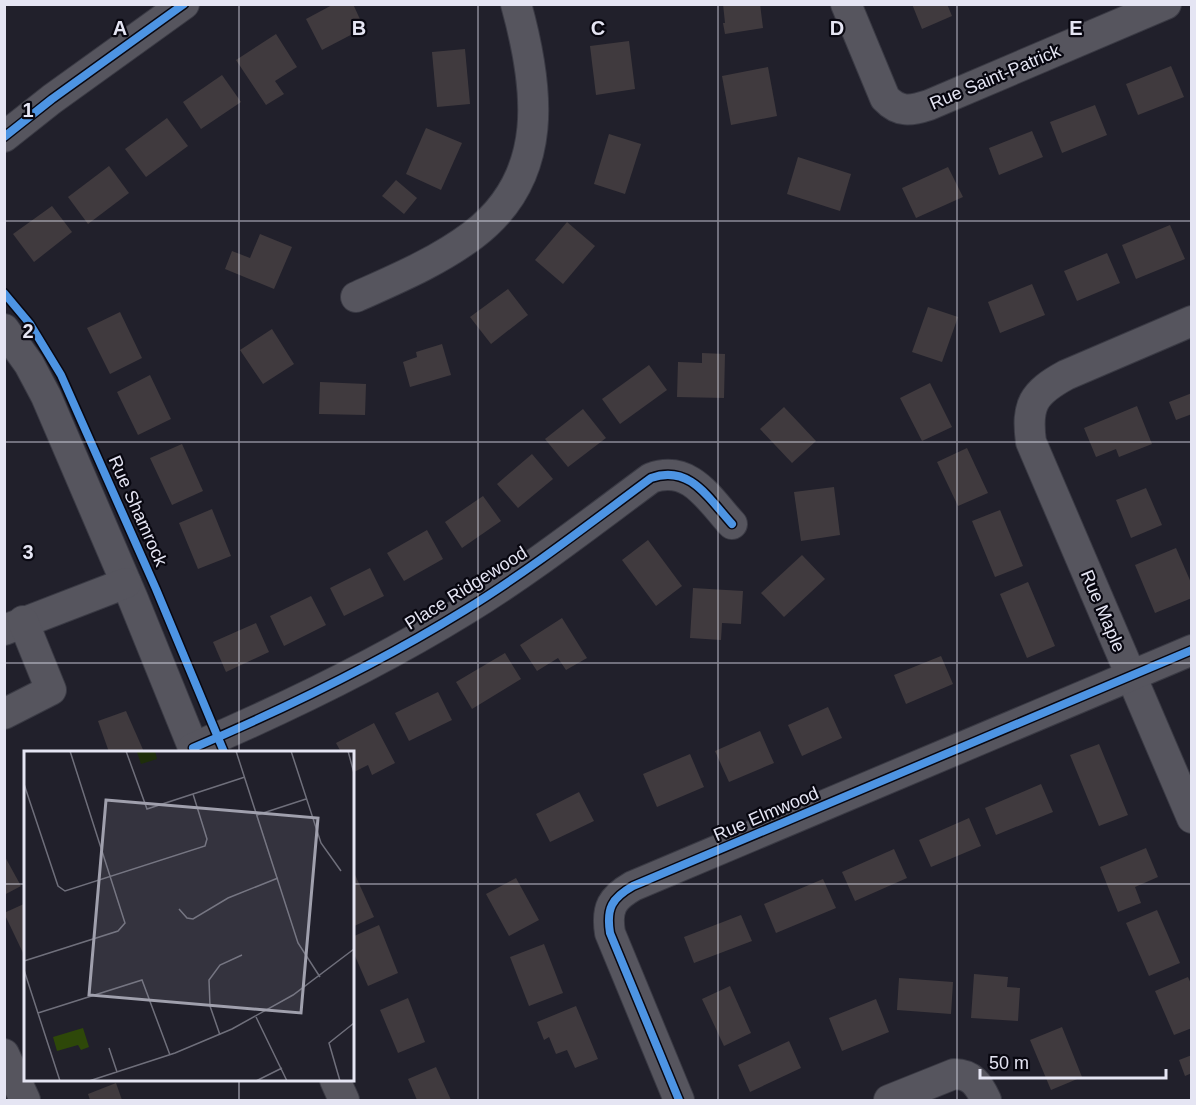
<svg xmlns="http://www.w3.org/2000/svg" width="1196" height="1105" viewBox="0 0 1196 1105" font-family="Helvetica,sans-serif">
<rect width="100%" height="100%" fill="#21202b"/>
<g fill="#403a3e">
<path d="M334 4H353L364 28 322 50 306 19Z"/>
<path d="M723 4H760L763 28 725 34 723 23H725Z"/>
<path d="M912 4H947L952 16 922 29Z"/>
<path d="M276 34 297 67 275 81 284 94 266 105 236 60Z"/>
<path d="M629 41 635 89 596 95 590 46Z"/>
<path d="M465 49 470 104 437 107 432 52Z"/>
<path d="M1171 66 1184 97 1138 115 1126 84Z"/>
<path d="M768 67 777 116 731 125 722 76Z"/>
<path d="M222 75 241 102 201 129 183 102Z"/>
<path d="M1095 105 1107 135 1062 153 1050 122Z"/>
<path d="M167 118 188 146 146 177 125 149Z"/>
<path d="M426 128 462 143 441 190 406 174Z"/>
<path d="M1032 131 1043 157 999 175 989 148Z"/>
<path d="M609 134 641 144 625 194 594 184Z"/>
<path d="M798 157 851 174 840 211 787 194Z"/>
<path d="M109 166 129 193 88 224 68 197Z"/>
<path d="M948 167 963 197 916 218 902 188Z"/>
<path d="M396 180 417 198 404 214 382 196Z"/>
<path d="M52 206 72 232 34 262 13 234Z"/>
<path d="M567 222 595 246 563 284 535 260Z"/>
<path d="M1170 225 1185 259 1136 279 1122 245Z"/>
<path d="M260 234 292 247 274 289 225 269 232 251 250 258Z"/>
<path d="M1107 253 1120 283 1077 301 1064 271Z"/>
<path d="M1032 284 1045 315 1000 333 988 302Z"/>
<path d="M508 289 528 315 491 344 470 317Z"/>
<path d="M928 307 958 317 942 362 912 352Z"/>
<path d="M120 312 142 358 110 374 87 328Z"/>
<path d="M272 329 294 364 263 384 240 350Z"/>
<path d="M442 344 451 375 410 387 403 362 417 357 416 352Z"/>
<path d="M702 353 725 354 724 398 677 397 678 362 702 363Z"/>
<path d="M649 365 667 390 620 424 602 399Z"/>
<path d="M150 375 171 419 138 435 117 392Z"/>
<path d="M320 382 366 384 365 415 319 414Z"/>
<path d="M930 383 952 427 922 441 900 398Z"/>
<path d="M1192 393V414L1176 420 1169 402Z"/>
<path d="M1137 406 1152 444 1119 457 1116 449 1096 457 1084 428Z"/>
<path d="M784 407 816 441 792 463 760 429Z"/>
<path d="M583 409 606 438 568 467 545 439Z"/>
<path d="M182 444 203 491 172 505 150 458Z"/>
<path d="M967 448 988 493 958 506 937 462Z"/>
<path d="M532 454 553 479 518 508 497 484Z"/>
<path d="M834 487 840 535 801 541 794 492Z"/>
<path d="M1146 488 1162 525 1131 538 1116 500Z"/>
<path d="M483 496 501 521 462 548 445 522Z"/>
<path d="M212 509 231 556 198 569 179 523Z"/>
<path d="M1000 510 1023 566 995 577 972 521Z"/>
<path d="M427 530 443 559 404 581 387 553Z"/>
<path d="M648 540 682 586 656 606 622 560Z"/>
<path d="M1176 548 1192 585V598L1155 613 1135 565Z"/>
<path d="M802 555 825 579 784 617 761 593Z"/>
<path d="M370 568 384 596 344 616 330 588Z"/>
<path d="M1028 582 1055 646 1027 658 1000 594Z"/>
<path d="M693 588 743 591 741 624 722 623 721 640 690 638Z"/>
<path d="M311 596 326 625 284 646 270 616Z"/>
<path d="M562 618 587 658 566 670 558 658 537 671 520 645Z"/>
<path d="M256 623 269 652 226 672 213 642Z"/>
<path d="M505 653 521 679 472 709 456 682Z"/>
<path d="M941 656 953 684 906 704 894 675Z"/>
<path d="M438 692 452 720 409 741 395 713Z"/>
<path d="M828 707 842 738 802 756 788 725Z"/>
<path d="M126 711 144 752H109L98 721Z"/>
<path d="M374 723 395 763 372 775 368 765 352 773V752H341L336 743Z"/>
<path d="M760 731 774 763 729 782 715 751Z"/>
<path d="M1099 744 1128 815 1099 826 1070 755Z"/>
<path d="M690 754 704 787 657 807 643 774Z"/>
<path d="M1041 784 1053 812 996 835 985 808Z"/>
<path d="M579 792 594 821 550 842 536 814Z"/>
<path d="M969 818 981 846 931 867 919 840Z"/>
<path d="M1146 848 1158 877 1135 887 1141 903 1118 912 1100 867Z"/>
<path d="M894 849 907 878 855 901 842 872Z"/>
<path d="M4 855 21 886 4 895Z"/>
<path d="M352 868 374 917 352 927Z"/>
<path d="M516 878 539 920 509 936 486 894Z"/>
<path d="M823 879 836 908 776 933 764 904Z"/>
<path d="M26 903V954L24 955 4 913Z"/>
<path d="M1157 910 1180 963 1149 976 1126 923Z"/>
<path d="M741 915 752 941 694 963 684 937Z"/>
<path d="M379 925 398 973 368 986 352 949V937Z"/>
<path d="M544 944 563 993 529 1006 510 957Z"/>
<path d="M974 974 1008 977 1007 987 1020 988 1018 1021 971 1018Z"/>
<path d="M1188 977 1192 986V1028L1174 1035 1155 991Z"/>
<path d="M899 978 953 982 951 1014 897 1010Z"/>
<path d="M730 986 751 1033 724 1046 702 999Z"/>
<path d="M408 998 425 1042 398 1053 380 1010Z"/>
<path d="M876 999 889 1032 842 1051 829 1018Z"/>
<path d="M576 1006 598 1059 575 1068 567 1050 556 1054 549 1037 544 1040 537 1022Z"/>
<path d="M1062 1027 1082 1077 1051 1090 1030 1040Z"/>
<path d="M789 1041 801 1068 750 1092 738 1065Z"/>
<path d="M1192 1055V1073L1185 1076 1179 1060Z"/>
<path d="M436 1067 451 1100H417L408 1079Z"/>
<path d="M116 1083 122 1100H90L88 1094Z"/>
</g>
<g fill="none" stroke-linecap="round" stroke-linejoin="round">
<g stroke="#3a3a44" stroke-width="32">
<g id="minor">
<path d="M846 4 885 98C899 113 911 111 929 105L1166 4"/>
<path d="M4 137 52 99 184 4"/>
<path d="M356 297C396 279 437 262 473 235 551 176 539 87 516 4"/>
<path d="M1192 321 1066 375C1033 393 1026 405 1031 442L1192 818"/>
<path d="M4 329 29 364 46 396 133 599 195 752"/>
<path d="M4 630 126 583"/>
<path d="M4 714 51 690 23 621"/>
<path d="M193 748C286 708 379 663 465 610 530 570 590 523 651 478 690 464 709 499 732 524"/>
<path d="M4 1054 25 1100"/>
<path d="M335 1080 344 1100"/>
<path d="M679 1100 610 933C606 908 612 898 633 886L1192 650"/>
<path d="M889 1100 954 1074C972 1074 979 1085 986 1100"/>
</g>
</g>
<use href="#minor" stroke="#56555e" stroke-width="30"/>
<g stroke="#080710" stroke-width="11">
<g id="cycleway">
<path d="M4 137 52 99 184 4"/>
<path d="M4 293 30 324 61 375 156 589 224 752"/>
<path d="M193 748C286 708 379 663 465 610 530 570 590 523 651 478 690 464 709 499 732 524"/>
<path d="M679 1100 610 933C606 908 612 898 633 886L1192 650"/>
</g>
</g>
<use href="#cycleway" stroke="#4d94e3" stroke-width="8"/>
</g>
<path fill="none" stroke="#e5e5f3" stroke-width="1.5" stroke-opacity="0.55" d="M239 4V752M478 4V1100M718 4V1100M957 4V1100M4 221H1192M4 442H1192M4 663H1192M4 884H26M352 884H1192M239 1080V1100"/>
<g text-anchor="middle" stroke-width="4.5" stroke-linejoin="round" paint-order="stroke">
<g font-size="18" fill="#e5e5f3" stroke="#080710">
<text transform="translate(995 77) rotate(-23)" y="6">Rue Saint-Patrick</text>
<text transform="translate(138 511) rotate(66)" y="6">Rue Shamrock</text>
<text transform="translate(466 588) rotate(-32)" y="6">Place Ridgewood</text>
<text transform="translate(1103 611) rotate(67)" y="6">Rue Maple</text>
<text transform="translate(766 814) rotate(-23)" y="6">Rue Elmwood</text>
</g>
</g>
<g transform="translate(24 751)">
<rect width="330" height="330" fill="#21202b"/>
<path d="M131 0 133 8 117 13 113 1Z" fill="#1e2e0b"/>
<path d="M59 277 65 296 57 299 54 294 33 300 29 286Z" fill="#2e4809"/>
<path fill="none" stroke="#6f6f7b" stroke-width="1.5" d="M102 0 123 58 221 26M212 0 274 192 296 226M267 0 297 92 317 120M324 0 330 22M0 33 34 135 41 140 181 95 183 88 169 43M233 64 282 48M155 158 163 167 169 168 204 147 254 127M0 210 94 180 101 172 46 0M0 219 36 330M14 262 118 229 146 304M232 266 263 330M196 284 186 255 185 229 196 214 218 204M85 297 93 321M65 330 151 302 208 278 269 244 330 198M232 330 258 317M316 330 305 292 330 272"/>
<path fill="#a0a0ad" fill-opacity="0.15" stroke="#a0a0ad" stroke-width="3" d="M82 49 294 67 277 262 65 244Z"/>
<rect width="330" height="330" fill="none" stroke="#e5e5f3" stroke-width="3"/>
</g>
<g font-size="20" text-anchor="middle" font-weight="bold" fill="#e5e5f3" stroke="#080710" stroke-width="4.5" stroke-linejoin="round" paint-order="stroke">
<text x="120" y="35">A</text>
<text x="359" y="35">B</text>
<text x="598" y="35">C</text>
<text x="837" y="35">D</text>
<text x="1076" y="35">E</text>
<text x="28" y="117">1</text>
<text x="28" y="338">2</text>
<text x="28" y="559">3</text>
</g>
<rect width="1196" height="1105" fill="none" stroke="#e5e5f3" stroke-width="12"/>
<path d="M980 1069v9h186v-9" fill="none" stroke="#e5e5f3" stroke-width="3"/>
<text x="989" y="1069" font-size="18" fill="#e5e5f3" stroke="#080710" stroke-width="4.5" paint-order="stroke">50 m</text>
</svg>
